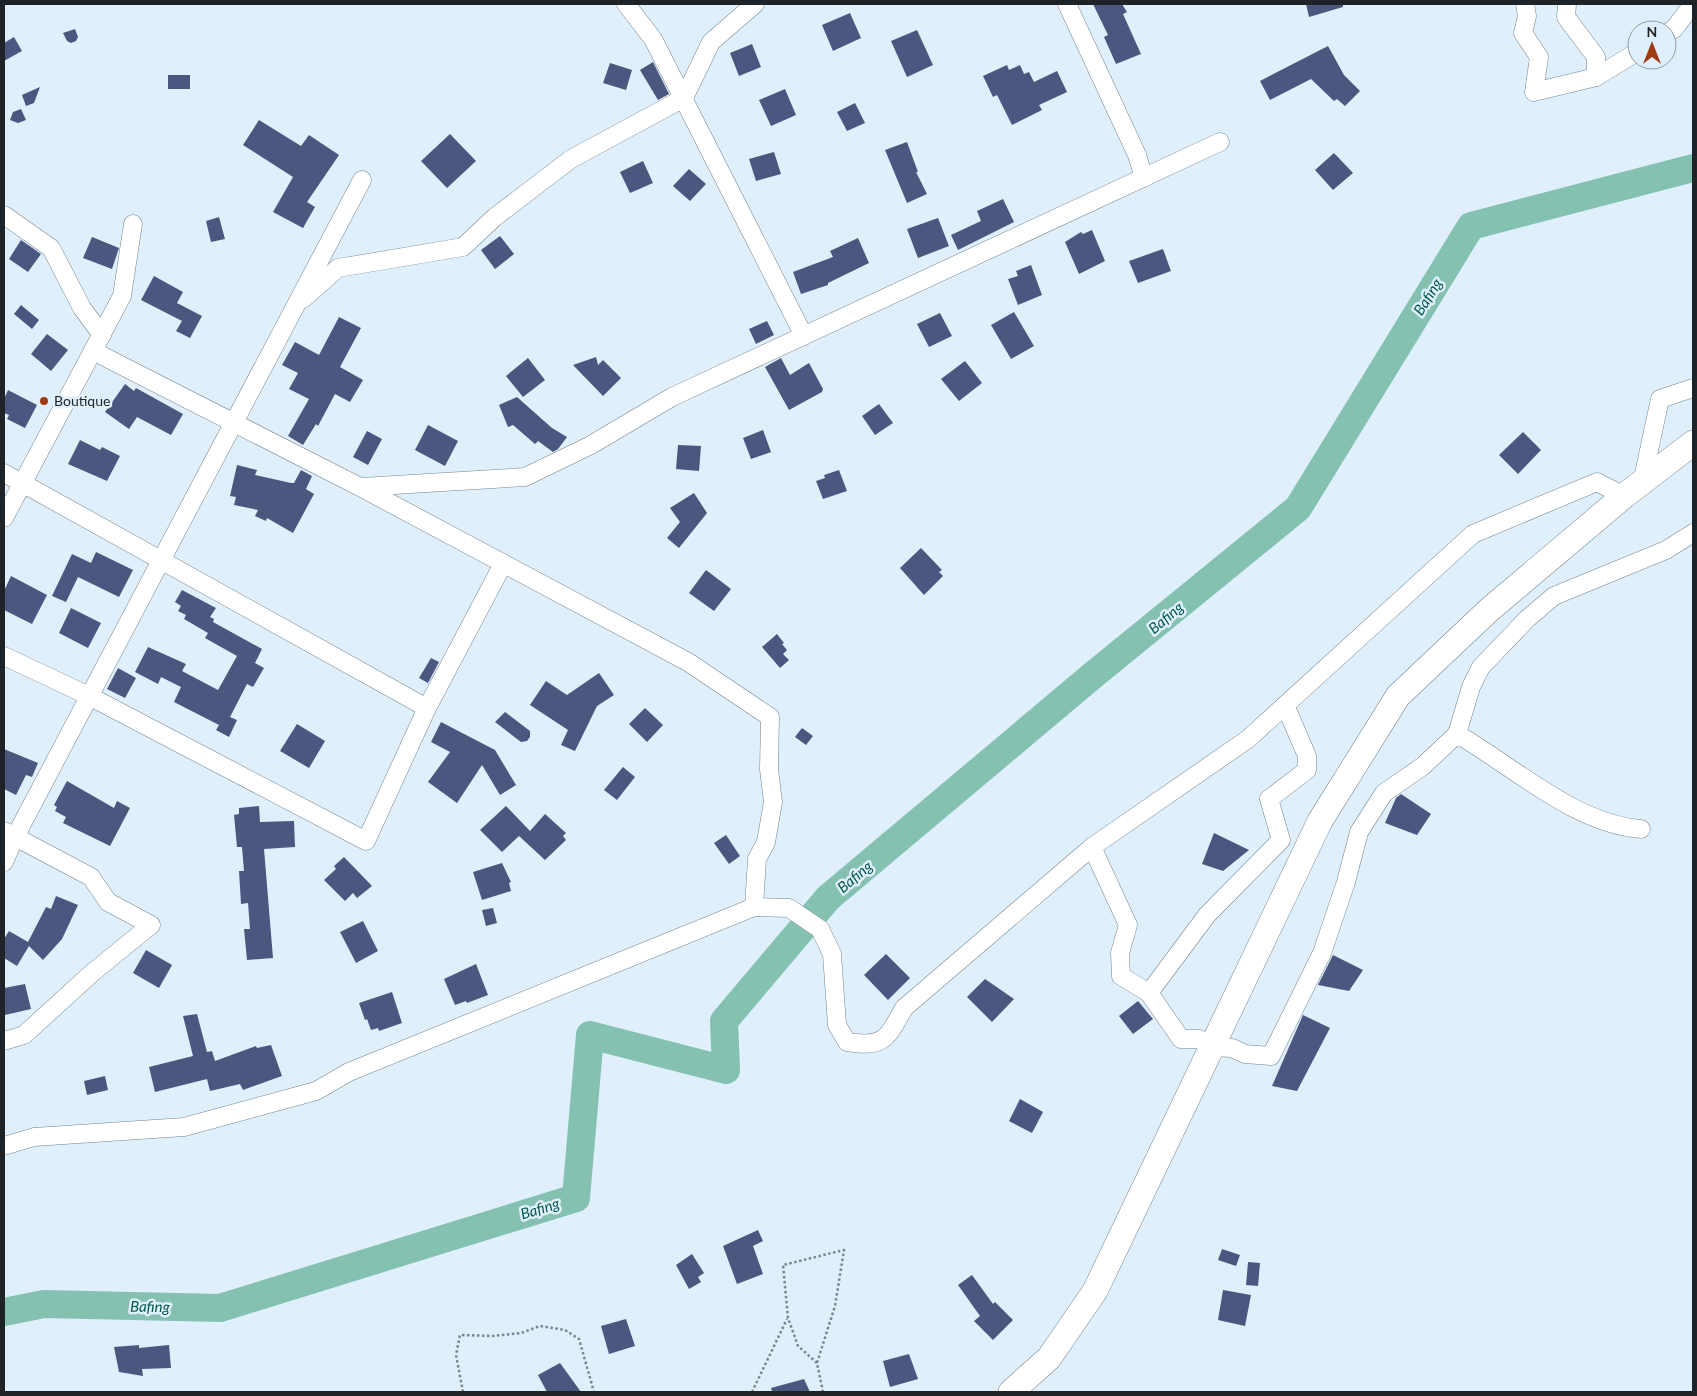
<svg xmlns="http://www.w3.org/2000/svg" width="1697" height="1396" viewBox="0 0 1697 1396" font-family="Lato,sans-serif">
<rect width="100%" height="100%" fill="#dfeffb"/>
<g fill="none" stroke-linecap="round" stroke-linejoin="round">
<path stroke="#84c1b0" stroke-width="28" d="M4 1312 44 1304 220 1308 576 1198 590 1035 726 1070 724 1021 828 898 1092 676 1298 508 1471 226 1693 168"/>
</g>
<g fill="#4c5780">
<path d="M1093 4H1122L1127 12 1123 14 1141 54 1116 64 1104 37 1108 35Z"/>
<path d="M1306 4H1343V7L1309 17Z"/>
<path d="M850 13 861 38 833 51 822 25Z"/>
<path d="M75 29 78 37 76 41 71 43 67 41 63 33Z"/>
<path d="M917 30 933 65 907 77 891 41Z"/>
<path d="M14 37 22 51 4 61V43Z"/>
<path d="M752 44 761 67 739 76 730 53Z"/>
<path d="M1328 46 1344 75 1360 91 1345 106 1337 99 1334 101 1311 79 1270 100 1260 81Z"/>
<path d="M653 62 669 94 658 100 640 70Z"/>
<path d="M610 63 632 70 626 90 603 83Z"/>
<path d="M1007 65 1009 70 1020 65 1024 74 1029 72 1034 82 1057 71 1067 92 1039 105 1042 110 1012 125 997 95 993 97 983 76Z"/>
<rect x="168" y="75" width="22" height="14"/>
<path d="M40 87 34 103 26 106 22 95Z"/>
<path d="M785 89 796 115 771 126 759 100Z"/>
<path d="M855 103 865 123 847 131 837 112Z"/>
<path d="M21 109 26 120 18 123 10 120 13 112Z"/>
<path d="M259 120 301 146 309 135 339 155 307 202 315 207 303 228 273 212 293 177 243 145Z"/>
<path d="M450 134 476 161 447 188 421 161Z"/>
<path d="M907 142 918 172H916L927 194 907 203 885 150Z"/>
<path d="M774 152 781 174 756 181 749 159Z"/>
<path d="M1334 153 1353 173 1333 190 1315 170Z"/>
<path d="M643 161 653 183 630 193 620 172Z"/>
<path d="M689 169 706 184 690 201 673 186Z"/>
<path d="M1003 199 1014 222 958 250 951 235 981 221 977 211Z"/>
<path d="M219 217 225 239 211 242 206 221Z"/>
<path d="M938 218 949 246 918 258 907 229Z"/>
<path d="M1092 230 1105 261 1079 274 1065 242 1081 232 1083 234Z"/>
<path d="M500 236 514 254 495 269 481 250Z"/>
<path d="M92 237 119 248 112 269 83 258Z"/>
<path d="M858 238 869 263 828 283V285L801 294 793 272 833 257 830 251Z"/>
<path d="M21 240 41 254 28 272 9 259Z"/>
<path d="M1163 249 1171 271 1138 283 1129 261Z"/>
<path d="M1031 265 1042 295 1018 305 1008 279 1018 276 1016 271Z"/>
<path d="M154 276 183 292 177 303 202 316 190 338 176 331 182 321 141 300Z"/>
<path d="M21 305 39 320 32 329 14 314Z"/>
<path d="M1014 312 1034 346 1011 359 991 325Z"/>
<path d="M940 313 952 336 929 347 917 324Z"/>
<path d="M339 317 361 328 340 367 363 380 350 402 335 394 318 426 316 424 303 445 288 436 309 399 289 389 298 373 282 365 295 342 319 355Z"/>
<path d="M767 321 774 335 756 344 749 329Z"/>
<path d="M47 334 68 350 51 371 31 354Z"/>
<path d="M596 357 598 365 603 360 621 378 603 396 573 365Z"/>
<path d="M528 358 545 380 523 397 506 376Z"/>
<path d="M781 358 790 375 809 363 823 389 822 392 789 410 765 367Z"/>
<path d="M965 361 982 383 959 401 941 379Z"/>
<path d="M125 384 134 391 136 388 183 414 171 435 137 417 129 429 105 412Z"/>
<path d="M8 390 37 405 25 428 7 419 9 415 4 413V399Z"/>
<path d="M517 397 552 428 567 437 558 449 553 452 538 441 535 444 513 425 508 427 499 405Z"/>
<path d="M879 404 893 423 875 435 862 416Z"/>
<path d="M428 425 458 441 445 466 415 450Z"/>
<path d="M763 430 771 452 751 459 743 438Z"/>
<path d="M367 431 382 439 368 465 353 457Z"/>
<path d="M1523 432 1541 450 1518 474 1499 455Z"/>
<path d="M80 440 100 450 102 447 120 456 107 481 68 464Z"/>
<path d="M678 445 701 446 699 471 676 469Z"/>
<path d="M237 465 257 470 255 475 291 483H294L301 470 312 476 306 489 314 494 293 533 267 518 266 521 255 516 258 510 234 505 236 497 230 496Z"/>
<path d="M839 470 847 491 823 499 816 481 825 478 824 475Z"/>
<path d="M694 493 707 513 679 548 667 538 680 522 670 508Z"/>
<path d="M921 548 942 570 939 572 943 576 924 595 900 568Z"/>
<path d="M96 552 133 570 119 597 78 577 66 602 52 596 72 554 91 563Z"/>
<path d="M706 570 731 589 714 611 689 593Z"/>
<path d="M11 576 47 595 32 624 4 610V591Z"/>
<path d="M182 590 216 608 210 617 214 619 213 622 262 649 255 663 264 668 253 687 247 684 230 717 237 720 229 737 216 730 219 725 174 702 181 687 161 677 158 684 135 672 148 647 186 664 182 671 218 690 237 656 205 638 208 633 184 619 186 615 178 611 181 606 175 602Z"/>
<path d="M71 608 101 623 88 648 59 633Z"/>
<path d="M777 634 784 643 782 644 787 650 783 654 789 660 780 668 762 647Z"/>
<path d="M431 658 439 662 428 683 419 678Z"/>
<path d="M118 668 136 678 125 698 107 689Z"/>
<path d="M599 673 614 695 597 706 575 751 561 745 568 730 530 705 546 681 567 695Z"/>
<path d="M645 708 663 725 647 742 629 724Z"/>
<path d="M505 712 530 731V737L527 741 521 742 495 722Z"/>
<path d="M441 722 495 750 516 785 500 795 482 765 457 803 428 782 450 752 431 742Z"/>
<path d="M297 724 325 741 309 768 280 751Z"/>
<path d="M802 728 813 736 806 745 795 737Z"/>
<path d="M4 749 38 763 32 777 26 775 16 795 4 789Z"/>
<path d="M623 767 635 777 617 800 604 790Z"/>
<path d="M67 781 114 808 117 801 130 808 110 846 63 823 66 817 55 811 57 807 54 805Z"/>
<path d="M1401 794 1431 814 1417 835 1385 823 1396 798Z"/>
<path d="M259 806 260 822 294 821 295 847 264 849 273 958 247 960 244 929H250L248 903 241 904 239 871H244L242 847H237L234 815 239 814V808Z"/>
<path d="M506 806 530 831 545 814 566 833 563 836 566 840 545 860 519 836 502 852 480 830Z"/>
<path d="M1214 833 1249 850 1223 871 1202 864Z"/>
<path d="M726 835 740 856 729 864 714 843Z"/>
<path d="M344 857 372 886 357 898 353 893 345 901 324 880 336 869 334 866Z"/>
<path d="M502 863 511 882 509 883 511 891 482 900 473 872Z"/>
<path d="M56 896 78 905 62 939 43 960 29 946 17 966 4 958V939L9 931 28 942 46 907 51 909Z"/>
<path d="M493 908 497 923 486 926 482 910Z"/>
<path d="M363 921 378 951 356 963 340 932Z"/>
<path d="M146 950 172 965 159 988 133 973Z"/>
<path d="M886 954 910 978 888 1000 864 975Z"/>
<path d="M1333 955 1363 970 1349 991 1318 985Z"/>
<path d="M476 964 488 995 467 1003 466 1001 455 1005 444 979Z"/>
<path d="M985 979 1014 999 992 1022 967 997Z"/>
<path d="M25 984 31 1009 5 1015 4 988Z"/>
<path d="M392 992 402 1023 379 1031 378 1028 371 1030 367 1019 365 1020 359 1003Z"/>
<path d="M1138 1001 1153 1019 1133 1034 1119 1016Z"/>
<path d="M197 1014 207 1052 212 1051 215 1061 256 1046 257 1048 271 1045 282 1076 243 1090 240 1084 210 1091 207 1079 155 1092 149 1067 193 1056 183 1016Z"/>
<path d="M1303 1015 1330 1028 1297 1091 1272 1086Z"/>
<path d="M105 1076 108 1090 87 1095 84 1081Z"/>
<path d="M1020 1099 1043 1112 1032 1133 1009 1121Z"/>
<path d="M758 1230 763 1241 753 1246 763 1274 737 1284 723 1246Z"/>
<path d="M1222 1249 1240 1255 1236 1266 1218 1260Z"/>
<path d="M692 1254 704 1273 698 1277 701 1282 689 1289 676 1265Z"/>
<path d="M1248 1262 1260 1263 1258 1286 1246 1285Z"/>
<path d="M972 1275 993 1304 995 1302 1013 1320 993 1340 974 1321 980 1316 958 1285Z"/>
<path d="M1223 1290 1251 1295 1245 1326 1218 1320Z"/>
<path d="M626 1319 635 1346 609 1354 601 1326Z"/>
<path d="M139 1345V1348L169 1345 171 1368 142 1369 143 1376 119 1372 114 1347Z"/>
<path d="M909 1354 918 1379 890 1387 883 1361Z"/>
<path d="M560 1363 581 1392H547L538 1375Z"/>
<path d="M804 1379 810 1392H772L771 1388Z"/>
</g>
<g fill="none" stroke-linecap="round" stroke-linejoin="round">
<g stroke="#75848e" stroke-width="19">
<g id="minor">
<path d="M626 4 653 39 804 336"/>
<path d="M1067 4 1137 155 1144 178"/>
<path d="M1525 4 1527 16 1523 33 1539 57 1534 92 1596 77 1637 52"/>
<path d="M1567 4 1566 17 1596 57V77"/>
<path d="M1667 33 1674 29 1693 4"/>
<path d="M4 215 51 248 82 308 102 335"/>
<path d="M303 299 338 268 463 247 495 217 571 159 684 98 711 42 755 4"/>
<path d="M93 351 360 487 688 662 770 717 769 769 773 802 766 842 757 859 754 907"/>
<path d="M4 473 427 708"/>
<path d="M1642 483 1660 399 1693 388"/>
<path d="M361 487 525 477 591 445 672 397 1220 142"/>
<path d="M4 518 122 296 133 224"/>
<path d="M4 656 89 696 366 841 427 708 503 564"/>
<path d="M1457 734 1471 687 1481 667 1527 619 1554 596 1666 550 1693 533"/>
<path d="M4 831 91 877 108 902 151 925 92 973 24 1035 4 1041"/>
<path d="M1092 847 1128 925 1120 953 1121 976 1149 993 1207 915 1281 840 1269 799 1307 770V756L1285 705"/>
<path d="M4 862 15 837 362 180"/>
<path d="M1149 993 1181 1039H1199L1212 1047 1232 1048 1245 1054 1271 1056 1322 953 1346 882 1359 832 1384 793 1423 766 1457 734C1514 767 1575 824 1641 829"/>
<path d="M4 1146 34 1137 184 1127 316 1091 349 1072 754 907 789 908 820 929 832 954 837 1025 847 1042C885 1048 887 1038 904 1008L1092 847 1248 739 1473 534 1597 482 1624 496"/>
</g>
</g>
<g stroke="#75848e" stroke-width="26">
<path id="secondary" d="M1011 1392 1049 1358 1095 1291 1320 821 1398 696 1489 610 1624 496 1693 443"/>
</g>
<g stroke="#7a858c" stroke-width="2.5" stroke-dasharray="2.5 2.5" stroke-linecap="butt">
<path d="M817 1363 798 1346 788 1318 783 1265 844 1250 835 1306 817 1363 823 1392"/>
<path d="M463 1392 456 1355 460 1335 493 1336 521 1333 540 1326 565 1330 579 1339 594 1392"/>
<path d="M752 1392 787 1319"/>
</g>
<use href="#minor" stroke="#fff" stroke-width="18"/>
<use href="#secondary" stroke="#fff" stroke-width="25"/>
</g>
<circle fill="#a13c11" stroke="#dfeffb" stroke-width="2" cx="44" cy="401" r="5"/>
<g text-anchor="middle" stroke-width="5" stroke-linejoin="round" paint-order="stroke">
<g font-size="14" fill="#1d2327" stroke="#dfeffb" text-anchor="start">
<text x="54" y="406">Boutique</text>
</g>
<g font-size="15" font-style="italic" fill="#005848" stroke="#dfeffb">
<text transform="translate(1428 297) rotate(-58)" y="5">Bafing</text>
<text transform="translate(1166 618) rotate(-40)" y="5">Bafing</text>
<text transform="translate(855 877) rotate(-40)" y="5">Bafing</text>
<text transform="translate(540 1209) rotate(-17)" y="5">Bafing</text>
<text transform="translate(150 1307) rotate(1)" y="5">Bafing</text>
</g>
</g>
<rect width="1697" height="1396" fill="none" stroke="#1d2327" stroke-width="10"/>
<g transform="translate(1652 45)"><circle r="24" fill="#dfeffb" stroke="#919da6"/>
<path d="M0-4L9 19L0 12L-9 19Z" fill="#a13c11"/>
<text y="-8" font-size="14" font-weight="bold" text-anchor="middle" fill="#1d2327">N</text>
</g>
</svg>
